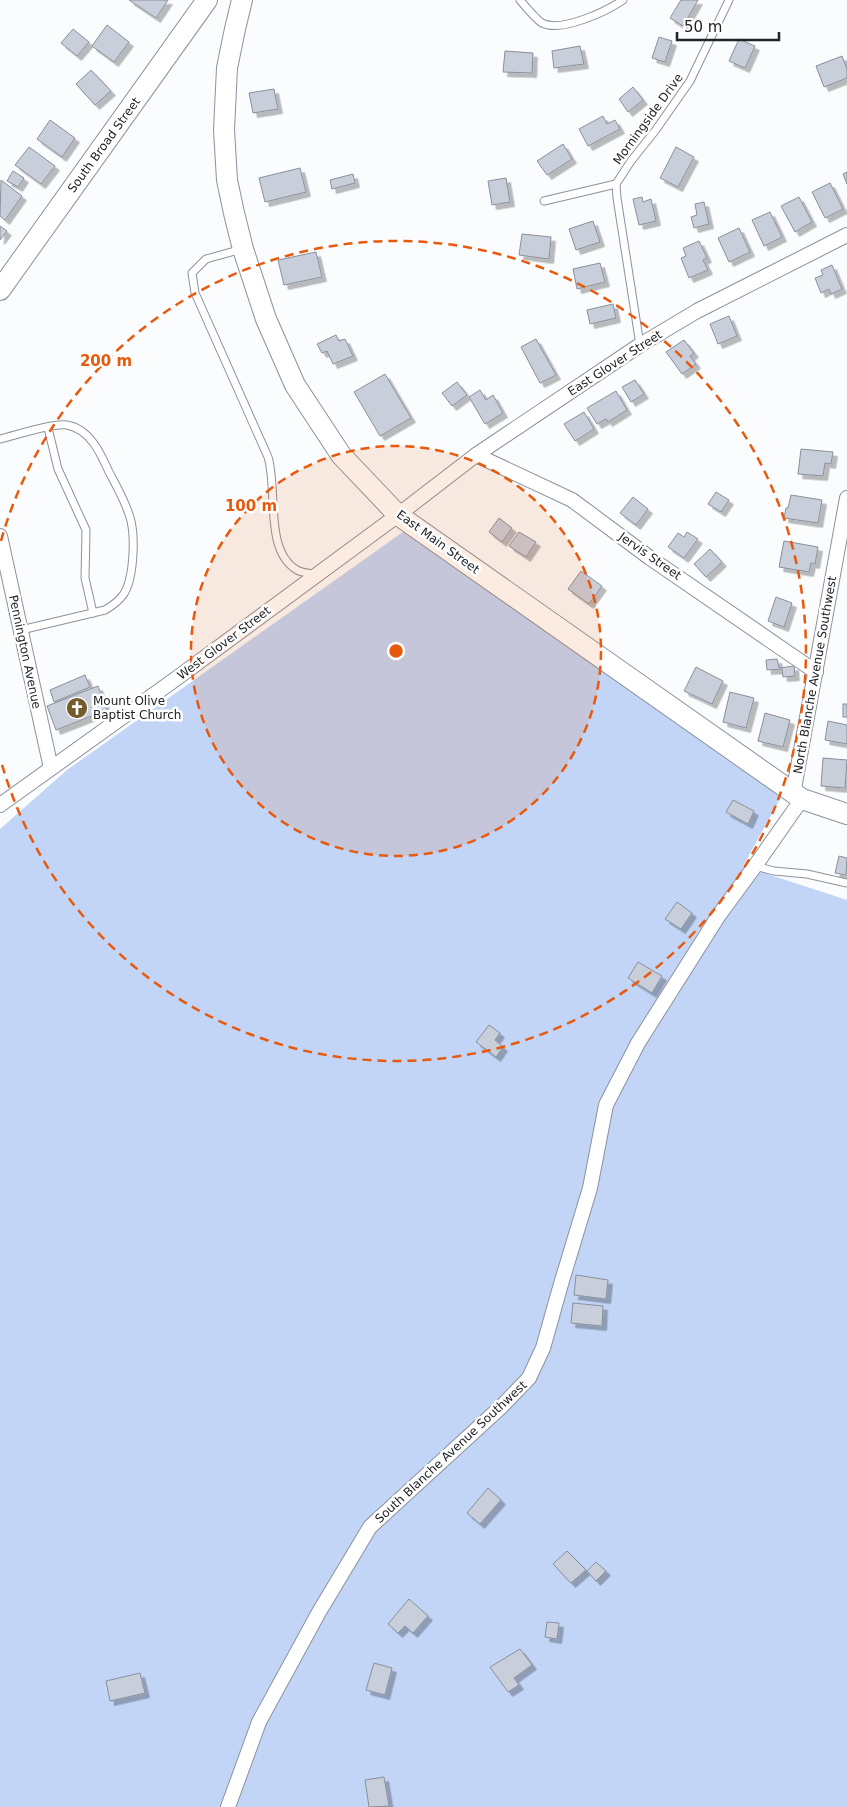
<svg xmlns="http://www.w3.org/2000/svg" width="847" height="1807" viewBox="0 0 847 1807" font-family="'DejaVu Sans',sans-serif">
<defs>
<filter id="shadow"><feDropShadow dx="4.5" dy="4.5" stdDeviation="0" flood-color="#0004"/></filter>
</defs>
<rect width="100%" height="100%" fill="#fafcfe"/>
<path fill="#c2d5f7" d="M410 527 784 792 743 866 847 900V1807H0V829L67 770Z"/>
<g fill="#c8cfdb" stroke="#898f9b" filter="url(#shadow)">
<path d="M129 0H168L156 18Z"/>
<path d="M681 0H698L683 26 670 18Z"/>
<path d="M107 25 129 42 114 62 92 46Z"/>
<path d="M73 29 89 42 77 56 61 43Z"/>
<path d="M659 37 672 41 665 62 652 58Z"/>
<path d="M739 39 755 46 745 68 729 61Z"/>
<path d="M580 46 584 64 554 68 552 51Z"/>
<path d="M505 51 533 53 532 73 503 72Z"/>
<path d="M842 56 847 69V78L824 87 816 66Z"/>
<path d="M91 70 111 91 95 105 76 84Z"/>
<path d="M633 87 643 100 628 112 619 99Z"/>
<path d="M274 89 278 109 253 113 249 93Z"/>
<path d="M603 116 607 124 615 120 620 129 588 146 579 129Z"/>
<path d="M50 120 75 138 62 157 37 139Z"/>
<path d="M563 144 572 159 547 175 537 161Z"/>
<path d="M29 147 55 166 41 184 15 165Z"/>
<path d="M676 147 694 157 678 187 660 178Z"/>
<path d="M300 168 306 192 265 202 259 178Z"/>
<path d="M13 171 24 178 18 187 7 181Z"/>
<path d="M847 172V184L843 174Z"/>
<path d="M353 174 355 183 332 189 330 180Z"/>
<path d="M506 178 510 202 492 205 488 181Z"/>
<path d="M1 180 22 196 5 220 0 216Z"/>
<path d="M830 183 843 209 825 218 812 192Z"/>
<path d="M642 197 643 202 651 199 656 221 639 225 633 199Z"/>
<path d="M799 197 812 222 795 232 781 206Z"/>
<path d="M704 202 709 224 694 228 691 217 697 215 695 204Z"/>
<path d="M770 212 782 237 764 246 752 220Z"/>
<path d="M593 221 600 242 576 250 569 229Z"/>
<path d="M0 226 7 231 0 240Z"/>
<path d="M739 228 750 252 729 262 718 238Z"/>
<path d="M522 234 551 237 549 259 519 255Z"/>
<path d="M699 241 707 258 703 260 708 270 689 278 681 258 686 256 683 248Z"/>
<path d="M316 252 322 277 284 285 278 260Z"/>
<path d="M600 263 605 282 577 289 573 269Z"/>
<path d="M832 265 842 289 831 294 829 289 821 293 815 278 823 275 821 270Z"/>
<path d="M613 304 616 318 590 324 587 310Z"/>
<path d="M729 316 737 336 718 344 710 324Z"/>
<path d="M336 335 339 341 345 339 353 356 333 364 327 351 322 353 317 344Z"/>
<path d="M536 339 556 375 540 383 521 347Z"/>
<path d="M684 340 694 353 690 356 696 364 682 374 666 352Z"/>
<path d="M385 374 411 418 380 436 354 392Z"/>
<path d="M635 380 644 394 631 402 622 387Z"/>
<path d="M457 382 467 395 452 406 442 393Z"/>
<path d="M480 390 486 400 493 395 503 413 485 424 469 397Z"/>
<path d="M616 391 627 410 608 422 606 419 597 424 587 408Z"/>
<path d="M584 412 594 429 575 441 564 424Z"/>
<path d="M801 449 833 452 831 464 825 463 823 476 798 474Z"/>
<path d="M716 492 729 500 721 512 708 504Z"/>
<path d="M791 495 822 500 818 523 784 518 786 508H788Z"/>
<path d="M633 497 648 509 636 525 620 513Z"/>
<path d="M499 518 512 528 502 542 489 532Z"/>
<path d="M519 532 536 542 526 557 509 546Z"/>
<path d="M687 532 698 539 684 558 668 547 678 533 684 537Z"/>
<path d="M784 541 818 547 815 564 811 563 809 572 779 567Z"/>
<path d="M710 549 722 562 706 577 694 564Z"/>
<path d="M581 571 602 586 589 604 568 589Z"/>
<path d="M776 597 792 603 784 627 768 621Z"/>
<path d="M777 659 779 668 794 666 795 676 783 677 782 669 767 670 766 660Z"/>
<path d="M696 667 723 681 712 704 684 691Z"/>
<path d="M85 675 90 687 54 702 50 690Z"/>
<path d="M98 686 107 710 56 730 47 706Z"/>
<path d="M730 692 754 698 746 728 723 722Z"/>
<rect x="843" y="704" width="4" height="13"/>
<path d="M765 713 790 720 783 747 758 741Z"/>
<path d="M828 721 847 725V744L825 740Z"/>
<path d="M823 758 847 760 845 788 821 786Z"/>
<path d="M733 800 754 811 748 824 726 812Z"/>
<path d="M839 856 847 858 846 875 835 873Z"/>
<path d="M677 902 692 913 681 929 665 919Z"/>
<path d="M638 962 662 976 652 993 628 978Z"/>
<path d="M489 1025 500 1033 495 1040 503 1047 496 1057 476 1042Z"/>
<path d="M576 1275 608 1280 606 1299 574 1295Z"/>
<path d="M573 1303 603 1306 602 1326 571 1323Z"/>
<path d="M488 1488 501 1500 480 1524 467 1513Z"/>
<path d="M567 1551 586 1570 571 1583 553 1564Z"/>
<path d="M596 1562 606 1571 596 1581 587 1571Z"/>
<path d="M409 1599 428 1616 413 1633 405 1626 398 1633 388 1624Z"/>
<path d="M547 1622 559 1623 557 1639 545 1637Z"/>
<path d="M520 1649 532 1665 514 1678 519 1685 508 1692 490 1667Z"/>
<path d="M374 1663 392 1668 385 1695 366 1690Z"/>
<path d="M140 1673 145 1693 110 1701 106 1681Z"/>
<path d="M384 1777 389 1806 369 1807 365 1780Z"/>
</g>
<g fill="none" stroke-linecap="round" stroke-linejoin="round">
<g stroke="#8b929d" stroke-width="9">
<g id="service">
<path d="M520 0C525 6 536 19 542 23 561 33 607 11 623 0"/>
<path d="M544 201 616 184"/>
<path d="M242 249 206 259 192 273 195 293 268 457C278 490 264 551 297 570 302 573 310 573 316 575"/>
<path d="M640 345 617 198 616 184 631 161 655 131 690 81 729 0"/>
<path d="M48 428 58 469 86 530 85 578 93 613"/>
<path d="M0 439C17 435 52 423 67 425 90 429 101 454 109 472 117 487 127 504 131 521 135 539 134 580 123 595 118 602 112 606 105 610L21 630"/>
<path d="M755 866 774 871 807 874 847 883"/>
</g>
</g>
<g stroke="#8b929d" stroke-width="16">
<g id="minor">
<path d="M476 455 572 500 650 558 816 672"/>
<path d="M0 536 51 768"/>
<path d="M793 794 847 498"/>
<path d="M0 805 177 678 398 515 476 455 640 345 697 311 847 235"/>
<path d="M228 1807 259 1722 319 1612 370 1527 502 1406 529 1378 543 1348 561 1284 590 1188 606 1105 638 1043 719 915 755 866 802 799"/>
</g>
</g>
<g stroke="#8b929d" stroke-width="22">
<g id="secondary">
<path d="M242 0 235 29 227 68 224 130 227 180 234 213 243 249 266 319 295 385 341 455 398 515 802 799 847 814"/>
<path d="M0 290 207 0"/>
</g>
</g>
<use href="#service" stroke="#fff" stroke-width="7"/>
<use href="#minor" stroke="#fff" stroke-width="14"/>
<use href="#secondary" stroke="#fff" stroke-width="20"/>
</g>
<circle cx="396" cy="651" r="205" fill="#e8590c" fill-opacity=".12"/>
<g fill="none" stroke="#e8590c" stroke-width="2.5" stroke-dasharray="9 6">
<circle cx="396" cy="651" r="205"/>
<path d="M1 541A410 410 0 1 1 1 761"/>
</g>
<defs>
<g id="church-disc" transform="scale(1.125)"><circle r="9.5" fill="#735b2b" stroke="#fff"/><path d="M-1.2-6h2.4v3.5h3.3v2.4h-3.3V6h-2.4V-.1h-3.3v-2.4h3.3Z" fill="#fff"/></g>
</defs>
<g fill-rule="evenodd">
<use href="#church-disc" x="77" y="708"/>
</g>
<g text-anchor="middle" stroke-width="5" stroke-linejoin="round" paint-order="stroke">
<g font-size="12" fill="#202327" stroke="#fff">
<text transform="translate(648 119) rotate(-54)" y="4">Morningside Drive</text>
<text transform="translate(104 145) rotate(-54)" y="4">South Broad Street</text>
<text transform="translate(615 363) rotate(-33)" y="4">East Glover Street</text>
<text transform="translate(438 542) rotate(36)" y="4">East Main Street</text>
<text transform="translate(650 556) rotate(35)" y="4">Jervis Street</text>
<text transform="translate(224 643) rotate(-37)" y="4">West Glover Street</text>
<text transform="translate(25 652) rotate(78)" y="4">Pennington Avenue</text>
<text transform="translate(815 675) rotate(-80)" y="4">North Blanche Avenue Southwest</text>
<text transform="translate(451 1452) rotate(-43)" y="4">South Blanche Avenue Southwest</text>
</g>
<g font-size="12" fill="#202327" stroke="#fff" text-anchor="start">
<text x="93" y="705">Mount Olive<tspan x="93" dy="14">Baptist Church</tspan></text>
</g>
</g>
<circle cx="396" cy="651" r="8" fill="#e8590c" stroke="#fff" stroke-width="2.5"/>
<g font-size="15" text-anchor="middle" font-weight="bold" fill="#e8590c" stroke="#fff" stroke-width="5" stroke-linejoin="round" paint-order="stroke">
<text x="106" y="366">200 m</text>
<text x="251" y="511">100 m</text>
</g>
<path d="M677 32v8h102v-8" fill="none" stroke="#202327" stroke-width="2.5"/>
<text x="684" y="32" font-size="15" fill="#202327" stroke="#ffffff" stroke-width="4" paint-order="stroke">50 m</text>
</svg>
